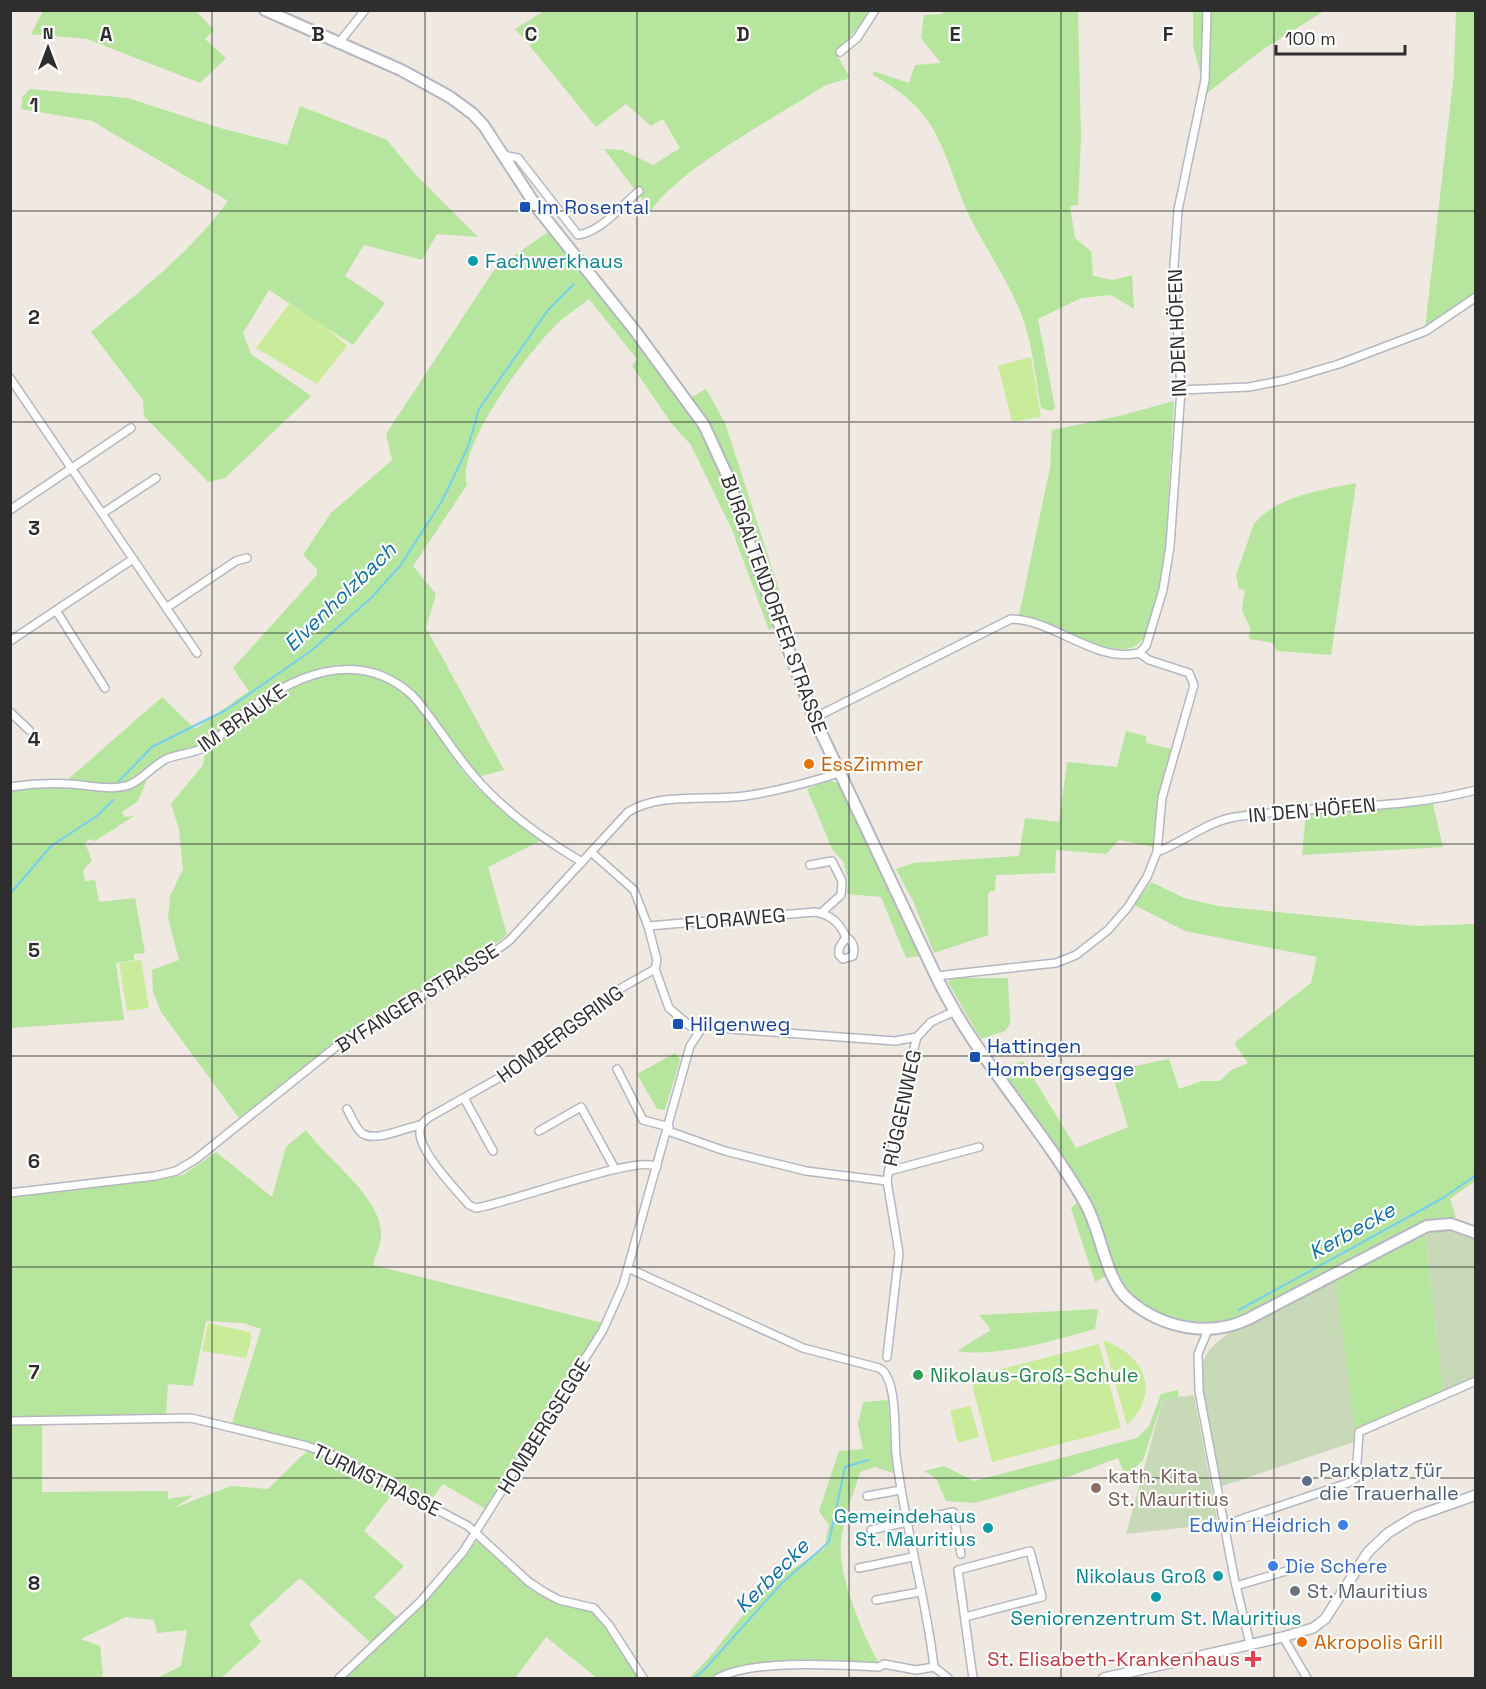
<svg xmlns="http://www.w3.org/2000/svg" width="1486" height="1689" viewBox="0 0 1486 1689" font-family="'Space Grotesk',sans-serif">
<rect width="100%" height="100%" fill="#efe9e1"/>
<g fill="#b6e59e">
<path d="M43 11H196L214 30 205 39 226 58 200 83 87 39 31 34Z"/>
<path d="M544 11H872L836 53 850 78 826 85C781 114 678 169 651 211L604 149 622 150 653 165 680 148 663 119 651 126 626 104 596 127 529 45 544 36 528 44 515 29Z"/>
<path d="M945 11H1078L1081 137 1078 205 1070 206 1075 238 1091 251 1093 276 1113 280 1132 275 1134 309 1111 295 1081 298 1038 319 1055 408 1051 411 1041 408C1036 383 1034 356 1027 332 1016 289 986 252 968 213 939 147 943 114 873 75V71L909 83 915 65 941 63 921 38 924 15 941 14Z"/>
<path d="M1193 11H1324L1262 50 1206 94 1193 46Z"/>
<path d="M1456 11H1475V294L1425 329 1454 73Z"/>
<path d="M30 89 128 98 220 128 287 145 300 106 387 140 415 174 478 237 437 234 422 260 364 245 345 276 385 303 353 345 269 290 243 333 251 354 311 396 225 478 208 482 144 416 143 400 91 332C140 291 191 252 228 201L92 121 21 109 22 97Z"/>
<path d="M548 232 578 265 702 426 774 626 769 630 732 530 691 445 672 424 632 366 637 359 589 299C578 308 566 315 556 325 529 351 455 448 467 485L413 566 436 594 426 628 504 770 478 777 425 704 403 682 374 669 346 668 275 689 213 739 199 748 161 759 134 780 117 785 65 782 162 697 195 729 249 691 233 668 317 575V569L303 555 331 513 392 460 386 434 494 270Z"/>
<path d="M706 389 725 423 782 599 773 608 728 475 686 400Z"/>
<path d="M1174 401 1164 568 1145 636C1141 641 1137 646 1131 648 1102 656 1050 620 1019 615L1050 468 1052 430 1119 416Z"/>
<path d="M1356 483 1331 655 1277 651 1273 643 1249 639 1250 628 1242 610 1245 590 1239 589 1236 575 1254 524C1277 496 1322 490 1356 483Z"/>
<path d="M347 670C426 677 428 731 471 781 491 803 519 822 542 840L488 867 507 935 465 966 346 1034 239 1118 161 1012 153 992 152 970 179 960 168 918 170 896 183 869 179 829 171 804 203 765 205 752C235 724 270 689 311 677 322 674 335 673 347 670Z"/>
<path d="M1126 731 1146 736V743L1175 750 1159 795 1153 847 1119 840 1106 854 1056 850 1055 873 996 875 995 891H990L988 895V935L934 953 914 903 896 869 914 863 1019 856 1025 818 1059 822 1067 762 1117 767Z"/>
<path d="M148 777 138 801 122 812 124 817 134 816 95 841 90 839 85 843 92 861 83 870 85 881 95 880 99 902 135 898 145 953 134 954V960L116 963 124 1020 11 1028 10 789 69 786 125 791Z"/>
<path d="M829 780 839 784 920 956 906 958 881 897 847 894 848 880 843 861 833 851 807 789Z"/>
<path d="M1432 800 1443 847 1302 855 1306 813Z"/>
<path d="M1151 882 1184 898 1218 906 1416 926 1475 924V1181L1450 1199 1456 1217 1426 1221 1231 1320C1199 1326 1159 1318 1133 1298 1124 1291 1121 1280 1116 1270L1095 1282 1071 1208 1086 1194 1002 1069 1023 1061 1076 1148 1128 1127 1112 1073 1116 1070 1169 1059 1179 1089 1202 1081H1220L1230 1071 1248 1063 1234 1043 1311 983 1317 957 1185 931 1134 905Z"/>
<path d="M953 978H1008L1010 1024 1005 1031 981 1039 950 986 948 982Z"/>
<path d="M675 1053 680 1060 665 1110 657 1109 637 1074Z"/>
<path d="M306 1130C327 1160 385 1199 381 1238 380 1247 375 1256 373 1265L603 1323 539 1429 486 1509 443 1484 431 1500 311 1443 262 1433 232 1423 261 1329 243 1323 206 1321 193 1386 168 1384 166 1414 11 1417 10 1196 183 1175 216 1152 272 1197 286 1147Z"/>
<path d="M1425 1232 1443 1391 1355 1429 1335 1279Z"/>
<path d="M1098 1309 1095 1329C1055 1340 997 1358 957 1351L991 1330 979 1315Z"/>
<path d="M1178 1390V1397L1163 1399 1143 1460 1126 1477 1118 1458 1070 1476 975 1503 946 1501 936 1478 924 1471 944 1466 974 1481 1137 1438 1149 1426 1161 1394Z"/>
<path d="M888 1400 893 1473 875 1467 860 1472C853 1497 838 1530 841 1557 843 1585 865 1640 880 1665L822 1663 722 1674 715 1678H689L708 1659 767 1585 824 1549 829 1525 819 1511 839 1451 863 1449 858 1424 863 1402Z"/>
<path d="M42 1423V1492L168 1491V1499L194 1495 174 1508 231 1486 268 1489 308 1450 334 1458 396 1489 364 1531 404 1566 374 1597 398 1618 371 1643 300 1578 249 1624 261 1642 221 1678H157L181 1666 187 1630 157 1633 154 1620 126 1617 81 1639 100 1646 103 1673 101 1678H11L10 1424Z"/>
<path d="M477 1541 529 1585 598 1614 640 1678H597L546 1637 515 1678H345L437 1589Z"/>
</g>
<g fill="#c8d9b8">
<path d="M1445 1229 1475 1239V1377L1443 1391 1425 1231Z"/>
<path d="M1335 1279 1355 1429 1354 1442 1220 1487C1216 1461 1194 1378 1205 1357 1210 1347 1220 1340 1228 1334Z"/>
<path d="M1194 1395 1218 1524 1126 1534 1163 1399Z"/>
</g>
<g fill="#c9ec9a">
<path d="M289 304 324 325 347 346 317 384 256 348Z"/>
<path d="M1031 357 1041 417 1012 422 998 366Z"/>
<path d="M141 960 149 1008 127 1011 119 963Z"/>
<path d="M208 1323 249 1332 252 1337 246 1358 202 1351Z"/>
<path d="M1103 1340C1144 1355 1162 1391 1127 1425Z"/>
<path d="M1099 1344 1121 1428 992 1462 970 1377Z"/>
<path d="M970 1406 979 1437 958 1443 950 1411Z"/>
</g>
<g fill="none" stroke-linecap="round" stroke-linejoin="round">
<g stroke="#75cff0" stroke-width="2">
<path d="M119 781 152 747 226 710 311 651 371 598 400 566 442 501 468 447 479 409 548 310 574 284"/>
<path d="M10 894 51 846 97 816 113 800"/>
<path d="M1239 1310 1443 1198 1476 1175"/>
<path d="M694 1678 703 1671 782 1583 829 1542 845 1467 868 1460"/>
</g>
<g stroke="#b4b7c1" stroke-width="10">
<g id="minor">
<path d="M338 44 365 10"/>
<path d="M840 52 857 38 875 10"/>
<path d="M503 155 518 158 578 235C601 232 622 205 639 191"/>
<path d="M10 378 197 653"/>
<path d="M1181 390 1249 387 1285 380 1339 364 1426 331 1476 297"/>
<path d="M10 510 131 428"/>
<path d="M103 513 156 478"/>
<path d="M166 608 236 561 247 558"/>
<path d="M57 612 105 688"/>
<path d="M10 641 133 559"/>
<path d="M10 712 29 730"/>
<path d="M814 718 1011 619C1055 620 1094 663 1139 653L1146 646 1163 590 1170 546 1181 390 1174 265 1178 210 1205 80 1207 10"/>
<path d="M10 787C30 784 51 783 70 784 88 785 111 791 129 785 143 779 153 766 166 759 180 753 196 754 209 745 221 737 229 725 239 717 290 677 357 645 412 695 435 720 451 750 474 776 504 811 543 839 582 862"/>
<path d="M591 852 634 890 648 926 657 960 655 969 669 1008 690 1026 895 1041 917 1037 931 1022 953 1012"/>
<path d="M1157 852C1184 842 1206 822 1235 817 1315 805 1397 811 1476 790"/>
<path d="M810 865 832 861 842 881 841 895 821 913"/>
<path d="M648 926 815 912C831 915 839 922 846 937L839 948V955L843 959 853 956C855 948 853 941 846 937"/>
<path d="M655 969 623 987 511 1071 428 1118C423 1122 419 1126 420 1134 421 1153 456 1190 469 1205L476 1208C506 1204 641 1153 657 1167"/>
<path d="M936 976 1056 963 1076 955 1108 930 1128 907 1147 877 1157 852 1162 798 1194 685 1189 673 1149 660 1139 653"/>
<path d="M617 1069 643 1120 669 1127"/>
<path d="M464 1098 493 1151"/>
<path d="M347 1109C351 1116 356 1129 363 1134 378 1142 405 1127 421 1125"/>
<path d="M539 1131 581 1107 615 1169"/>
<path d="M668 1131 725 1151 806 1171 887 1181"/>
<path d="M889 1171 979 1147"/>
<path d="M10 1193 155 1176 176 1171 196 1159 348 1037 469 970 509 941 628 812C660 792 708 801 745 796 778 791 808 783 839 773"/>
<path d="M628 1268 803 1348 879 1368C898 1377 894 1434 896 1454 904 1526 926 1595 934 1667"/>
<path d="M1208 1330 1198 1354 1199 1391 1234 1577 1250 1644"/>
<path d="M887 1357 899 1253 887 1181 901 1096 917 1037"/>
<path d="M10 1421 191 1418 307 1446 335 1456 468 1526 529 1582 544 1592 559 1600 594 1608 609 1625 643 1678"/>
<path d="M867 1496 901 1490"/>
<path d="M1224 1525 1348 1483 1356 1478 1359 1432 1476 1381"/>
<path d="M871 1530 953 1512 961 1554"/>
<path d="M859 1568 913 1557"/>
<path d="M1236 1586 1303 1566"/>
<path d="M876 1600 920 1592"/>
<path d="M965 1617 1042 1597 1030 1551 958 1570 973 1678"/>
<path d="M1283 1637 1307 1678"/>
<path d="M934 1667 948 1678"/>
<path d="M339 1678 420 1602 463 1552 603 1330 623 1285 690 1046 702 1028"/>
<path d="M718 1678C752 1659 838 1665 879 1667L884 1664 916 1670 934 1667"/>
</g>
</g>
<g stroke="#b4b7c1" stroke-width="12">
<path id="tertiary" d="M1104 1678 1283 1637 1313 1628 1325 1619 1368 1552 1388 1533 1414 1517 1476 1495"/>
</g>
<g stroke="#b4b7c1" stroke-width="14">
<path id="secondary" d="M265 10 401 70 450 97 473 114 484 126 538 209 636 332 704 425 727 475 758 568 814 718 936 976C975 1057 1039 1123 1084 1201 1101 1228 1105 1281 1129 1300 1162 1328 1209 1338 1248 1319L1427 1226 1451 1224 1476 1233"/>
</g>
<use href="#minor" stroke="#fff" stroke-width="7"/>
<use href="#tertiary" stroke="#fff" stroke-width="9"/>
<use href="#secondary" stroke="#fff" stroke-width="10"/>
</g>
<path fill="none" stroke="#2e2e2e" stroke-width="1.5" stroke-opacity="0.55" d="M212 10V1678M425 10V1678M637 10V1678M849 10V1678M1061 10V1678M1274 10V1678M10 211H1476M10 422H1476M10 633H1476M10 844H1476M10 1056H1476M10 1267H1476M10 1478H1476"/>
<g fill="#1a4fb4" stroke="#fff" stroke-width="2">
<rect x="519" y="201" width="12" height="12" rx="3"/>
<rect x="672" y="1018" width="12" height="12" rx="3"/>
<rect x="969" y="1051" width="12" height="12" rx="3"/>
</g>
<g fill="#0f9aa8" stroke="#fff" stroke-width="2">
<circle cx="473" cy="261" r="6"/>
<circle cx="988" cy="1528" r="6"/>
<circle cx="1218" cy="1576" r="6"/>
<circle cx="1156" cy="1597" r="6"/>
</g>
<g fill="#e8710a" stroke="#fff" stroke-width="2">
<circle cx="809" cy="764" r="6"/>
<circle cx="1302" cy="1642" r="6"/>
</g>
<circle fill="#2e9e5b" stroke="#fff" stroke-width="2" cx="918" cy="1375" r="6"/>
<circle fill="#5c6f8a" stroke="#fff" stroke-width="2" cx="1307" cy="1481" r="6"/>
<circle fill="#8d6e63" stroke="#fff" stroke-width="2" cx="1096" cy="1488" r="6"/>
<g fill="#3f7fe0" stroke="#fff" stroke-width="2">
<circle cx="1343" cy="1525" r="6"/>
<circle cx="1273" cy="1566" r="6"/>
</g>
<circle fill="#6b7280" stroke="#fff" stroke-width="2" cx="1295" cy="1591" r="6"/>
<path fill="#e0444e" stroke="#fff" stroke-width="2" d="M1250 1650h6v6h6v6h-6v6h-6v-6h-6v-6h6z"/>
<g text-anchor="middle" stroke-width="4.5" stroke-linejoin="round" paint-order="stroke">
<g font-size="20" fill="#164399" stroke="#fff" text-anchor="start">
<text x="537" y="214">Im Rosental</text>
<text x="690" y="1031">Hilgenweg</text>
<text x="987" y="1053">Hattingen<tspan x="987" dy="23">Hombergsegge</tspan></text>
</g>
<g font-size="20" fill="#0d838f" stroke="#fff" text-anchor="end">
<text x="485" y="268" text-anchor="start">Fachwerkhaus</text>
<text x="976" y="1523">Gemeindehaus<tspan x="976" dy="23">St. Mauritius</tspan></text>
<text x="1206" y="1583">Nikolaus Groß</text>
<text x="1156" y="1625" text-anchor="middle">Seniorenzentrum St. Mauritius</text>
</g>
<g font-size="20" fill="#2e2e2e" stroke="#fff">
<text transform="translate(1177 333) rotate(-92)" y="7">IN DEN HÖFEN</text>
<text transform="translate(774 604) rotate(70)" y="7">BURGALTENDORFER STRASSE</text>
<text transform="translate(242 718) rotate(-35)" y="7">IM BRAUKE</text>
<text transform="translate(1312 810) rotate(-5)" y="7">IN DEN HÖFEN</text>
<text transform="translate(735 919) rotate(-5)" y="7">FLORAWEG</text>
<text transform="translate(417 998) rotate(-32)" y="7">BYFANGER STRASSE</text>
<text transform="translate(560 1034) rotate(-36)" y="7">HOMBERGSRING</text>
<text transform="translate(902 1108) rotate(-78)" y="7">RÜGGENWEG</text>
<text transform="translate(544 1426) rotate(-58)" y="7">HOMBERGSEGGE</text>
<text transform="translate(377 1480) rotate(26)" y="7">TURMSTRASSE</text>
</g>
<g font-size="20" fill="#c56008" stroke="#fff" text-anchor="start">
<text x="821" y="771">EssZimmer</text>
<text x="1314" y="1649">Akropolis Grill</text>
</g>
<g font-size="20" fill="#27864d" stroke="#fff" text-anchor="start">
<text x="930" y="1382">Nikolaus-Groß-Schule</text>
</g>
<g font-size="20" fill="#4e5e75" stroke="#fff" text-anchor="start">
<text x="1319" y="1477">Parkplatz für<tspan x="1319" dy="23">die Trauerhalle</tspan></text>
</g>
<g font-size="20" fill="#785e54" stroke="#fff" text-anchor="start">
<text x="1108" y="1483">kath. Kita<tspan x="1108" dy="23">St. Mauritius</tspan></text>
</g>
<g font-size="20" fill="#366cbe" stroke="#fff" text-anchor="end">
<text x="1331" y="1532">Edwin Heidrich</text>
<text x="1285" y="1573" text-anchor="start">Die Schere</text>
</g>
<g font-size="20" fill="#5b616d" stroke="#fff" text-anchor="start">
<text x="1307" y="1598">St. Mauritius</text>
</g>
<g font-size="20" fill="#be3a42" stroke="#fff" text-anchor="end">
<text x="1240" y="1666">St. Elisabeth-Krankenhaus</text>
</g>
<g font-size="21" font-style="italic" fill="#0d6fa3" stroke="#fff">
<text transform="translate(340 597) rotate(-44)" y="7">Elvenholzbach</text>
<text transform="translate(1352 1231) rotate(-29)" y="7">Kerbecke</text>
<text transform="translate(772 1576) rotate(-45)" y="7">Kerbecke</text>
</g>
</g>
<g font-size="20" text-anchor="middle" font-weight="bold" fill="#2e2e2e" stroke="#fff" stroke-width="4.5" stroke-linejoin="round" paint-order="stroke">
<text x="106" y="41">A</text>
<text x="318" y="41">B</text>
<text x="531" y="41">C</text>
<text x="743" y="41">D</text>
<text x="955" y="41">E</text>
<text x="1168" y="41">F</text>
<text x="34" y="112">1</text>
<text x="34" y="324">2</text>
<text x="34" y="535">3</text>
<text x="34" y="746">4</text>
<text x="34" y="957">5</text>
<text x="34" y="1168">6</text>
<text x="34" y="1379">7</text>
<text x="34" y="1590">8</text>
</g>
<rect width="1486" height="1689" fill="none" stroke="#2e2e2e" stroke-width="24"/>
<g transform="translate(48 48)" stroke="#ffffff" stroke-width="4.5" paint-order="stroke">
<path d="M0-4.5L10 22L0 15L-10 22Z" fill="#2e2e2e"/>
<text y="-9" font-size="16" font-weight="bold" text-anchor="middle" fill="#2e2e2e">N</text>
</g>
<path d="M1276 45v9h129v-9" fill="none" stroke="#2e2e2e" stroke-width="3"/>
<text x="1285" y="45" font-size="18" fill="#2e2e2e" stroke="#ffffff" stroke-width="4.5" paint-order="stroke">100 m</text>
</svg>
